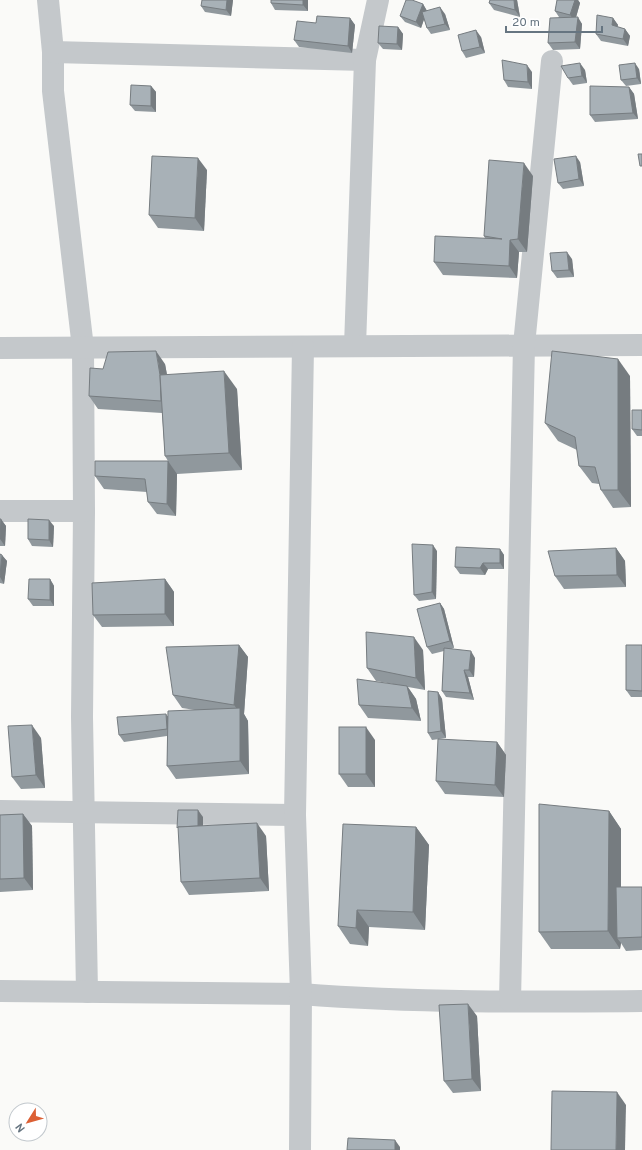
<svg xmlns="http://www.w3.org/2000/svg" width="642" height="1150" viewBox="0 0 642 1150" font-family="Overpass,sans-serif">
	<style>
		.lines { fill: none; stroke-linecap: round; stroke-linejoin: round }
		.minor { stroke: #c4c8cb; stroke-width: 22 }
		.wall { fill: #90989d }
		.shaded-wall { fill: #767c80 }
		.building { fill: #a8b1b7; stroke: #767c80 }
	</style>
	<rect width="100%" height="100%" fill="#fafaf8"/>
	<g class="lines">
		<g class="minor">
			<path d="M48 0 53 52V91L83 348 84 511 82 717 87 992"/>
			<path d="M53 52 365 60"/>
			<path d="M355 346 365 60 378 0"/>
			<path d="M0 348 642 345"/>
			<path d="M0 511H84"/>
			<path d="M0 811 295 815"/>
			<path d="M0 991 301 994C414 1003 529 1002 642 1001"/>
			<path d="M510 1001 524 345 552 61"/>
			<path d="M300 1150 301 994 295 815 303 347"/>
		</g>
	</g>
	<g class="wall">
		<path d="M233 0 231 16 205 12 201 6Z"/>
		<path d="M271 0H308V11L275 10 271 3Z"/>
		<path d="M490 0H517L520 17 494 10 489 3Z"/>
		<path d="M557 0H578L580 3 576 17 582 24 580 49 553 50 548 43 559 17 555 11Z"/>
		<path d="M423 4 427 11 445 14 450 30 431 34 427 28 424 19 421 28 405 22 400 16Z"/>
		<path d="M350 18 355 25 352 53 299 47 294 40 316 23Z"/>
		<path d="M613 18 618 25 617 27 625 29 630 36 628 46 601 41 596 34Z"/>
		<path d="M398 27 403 34 402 50 383 49 378 43Z"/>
		<path d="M481 37 485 53 466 58 462 51Z"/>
		<path d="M639 69 641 84 626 86 621 80Z"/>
		<path d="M585 70 587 83 573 85 568 78Z"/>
		<path d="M532 72V89L508 87 504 80Z"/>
		<path d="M151 86 156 92V112L135 111 130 105Z"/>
		<path d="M629 87 634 94 638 119 595 122 590 115Z"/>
		<path d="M580 162 584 186 563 189 558 183Z"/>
		<path d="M207 170 204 231 158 228 149 215Z"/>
		<path d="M533 176 527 252H519L517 278 443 275 434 262 485 238 484 236Z"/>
		<path d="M572 259 574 277 557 278 552 271Z"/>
		<path d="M165 364 167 375 237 389 242 470 177 474 176 516 157 514 148 502 147 492 104 489 95 476 168 461 165 456 162 413 98 409 89 396 103 369Z"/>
		<path d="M630 376 631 507 613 508 601 490 599 484 592 483 579 466 577 450 558 441 545 423Z"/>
		<path d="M642 410V436H637L632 429Z"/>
		<path d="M0 519 6 526 5 546H0Z"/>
		<path d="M54 526 53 547 32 546 28 539Z"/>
		<path d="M616 548 625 561 626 587 564 589 555 576Z"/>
		<path d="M500 549 504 555V569H488L485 575 460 574 455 567Z"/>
		<path d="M437 551 436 599 419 601 414 595Z"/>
		<path d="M0 554 7 561 4 584 0 583Z"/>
		<path d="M50 579 54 586V606H33L28 599Z"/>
		<path d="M165 579 174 592V626L102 627 93 615Z"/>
		<path d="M440 603 444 609 454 648 451 649 475 658 474 677H468L474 700 446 697 442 691 444 651 432 654 427 647Z"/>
		<path d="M239 645 248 657 244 714 248 721 249 774 176 779 167 766V736L124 742 119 735 168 716 195 710 182 708 173 695Z"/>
		<path d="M642 645V697H631L626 690Z"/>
		<path d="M423 650 425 690 408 687 416 699 421 721 368 718 359 705 393 684 376 681 367 668Z"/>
		<path d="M438 692 442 699 446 738 432 740 428 733Z"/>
		<path d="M41 738 45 788 21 789 12 777Z"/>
		<path d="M375 740V787H348L339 774Z"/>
		<path d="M497 742 506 755 504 797 445 794 436 781Z"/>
		<path d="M609 811 621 829V887H642V950L626 951 621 943 620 949H551L539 932Z"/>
		<path d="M23 814 32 826 33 890 0 892V815Z"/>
		<path d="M203 817V826L266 836 269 891 189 895 181 882Z"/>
		<path d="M416 827 429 845 425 930 369 927 368 946 350 944 338 926Z"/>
		<path d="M477 1016 481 1091 453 1093 444 1081Z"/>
	</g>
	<g class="shaded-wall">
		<path d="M227 0H233L231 16 226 10Z"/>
		<path d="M303 0H308V11L303 5Z"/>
		<path d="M514 0H517L520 17 515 10Z"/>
		<path d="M575 0H578L580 3 575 21 570 15Z"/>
		<path d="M423 4 427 11 421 28 416 22Z"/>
		<path d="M440 7 445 14 450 30 445 24Z"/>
		<path d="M578 17 582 24 580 49 575 42Z"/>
		<path d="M350 18 355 25 352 53 348 46Z"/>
		<path d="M613 18 618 25 616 32 612 25Z"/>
		<path d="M398 27 403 34 402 50 397 44Z"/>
		<path d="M625 29 630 36 628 46 623 39Z"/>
		<path d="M476 30 481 37 485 53 480 47Z"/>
		<path d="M580 63 585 70 587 83 582 76Z"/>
		<path d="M635 63 639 69 641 84 637 78Z"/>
		<path d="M527 65 532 72V89L528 82Z"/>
		<path d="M151 86 156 92V112L151 106Z"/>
		<path d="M629 87 634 94 638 119 633 113Z"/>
		<path d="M576 156 580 162 584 186 579 179Z"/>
		<path d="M198 158 207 170 204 231 195 218Z"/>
		<path d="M524 163 533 176 527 252 518 239Z"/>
		<path d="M510 240 519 252 517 278 509 266Z"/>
		<path d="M567 252 572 259 574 277 569 270Z"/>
		<path d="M156 351 165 364 174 413 165 401Z"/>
		<path d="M618 359 630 376 631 507 618 490Z"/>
		<path d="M224 371 237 389 242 470 229 453Z"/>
		<path d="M168 461 177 474 176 516 167 504Z"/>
		<path d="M1 519 6 526 5 546 0 539Z"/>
		<path d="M49 520 54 526 53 547 49 540Z"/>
		<path d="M433 545 437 551 436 599 432 592Z"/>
		<path d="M616 548 625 561 626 587 617 575Z"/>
		<path d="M500 549 504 555V569L500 563Z"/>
		<path d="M2 555 7 561 4 584 0 577Z"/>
		<path d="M483 563 488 569 485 575 480 568Z"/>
		<path d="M50 579 54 586V606L50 600Z"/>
		<path d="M165 579 174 592V626L165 614Z"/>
		<path d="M440 603 444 609 454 648 450 641Z"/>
		<path d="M414 637 423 650 425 690 416 678Z"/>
		<path d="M239 645 248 657 244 714 248 721 249 774 240 761V713L234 705Z"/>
		<path d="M471 651 475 658 474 677 469 670Z"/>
		<path d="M464 670 468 677 474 700 470 693Z"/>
		<path d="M407 686 416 699 421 721 412 708Z"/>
		<path d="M438 692 442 699 446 738 441 731Z"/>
		<path d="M166 714 171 721V736L167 729Z"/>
		<path d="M32 725 41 738 45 788 36 775Z"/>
		<path d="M366 727 375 740V787L366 774Z"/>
		<path d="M497 742 506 755 504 797 495 785Z"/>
		<path d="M198 810 203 817V835L198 828Z"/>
		<path d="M609 811 621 829V938H617L621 943 620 949 608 931Z"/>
		<path d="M23 814 32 826 33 890 24 878Z"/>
		<path d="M257 823 266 836 269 891 260 878Z"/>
		<path d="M416 827 429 845 425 930 413 912Z"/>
		<path d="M357 910 369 927 368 946 356 928Z"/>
		<path d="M468 1004 477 1016 481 1091 472 1079Z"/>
		<path d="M617 1092 626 1105 625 1150H616Z"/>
		<path d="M395 1140 400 1147V1150H395Z"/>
	</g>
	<g class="building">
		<path d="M202 0H227L226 10 201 6Z"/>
		<path d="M271 0H303V5L271 3Z"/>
		<path d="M406 0H412L423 4 416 22 400 16Z"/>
		<path d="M490 0H514L515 10 489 3Z"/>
		<path d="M557 0H575L570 15 555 11Z"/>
		<path d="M440 7 445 24 427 28 422 12Z"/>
		<path d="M597 15 613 18 612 25 625 29 623 39 596 34Z"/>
		<path d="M317 16 350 18 348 46 294 40 297 21 316 23Z"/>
		<path d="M578 17 575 42 548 43 550 18Z"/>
		<path d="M379 26 398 27 397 44 378 43Z"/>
		<path d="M476 30 480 47 462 51 458 35Z"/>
		<path d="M502 60 527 65 528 82 504 80Z"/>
		<path d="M580 63 582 76 568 78 561 66Z"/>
		<path d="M635 63 637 78 621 80 619 65Z"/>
		<path d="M131 85 151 86V106L130 105Z"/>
		<path d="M590 86 629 87 633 113 590 115Z"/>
		<path d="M638 154H642V166H640Z"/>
		<path d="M152 156 198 158 195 218 149 215Z"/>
		<path d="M576 156 579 179 558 183 554 159Z"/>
		<path d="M489 160 524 163 518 239 510 240 509 266 434 262 435 236 502 239 484 236Z"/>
		<path d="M567 252 569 270 552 271 550 253Z"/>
		<path d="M156 351 160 375 161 401 89 396 90 368 103 369 108 352Z"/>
		<path d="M552 351 618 359V490H601L595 467 579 466 575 437 545 423Z"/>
		<path d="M224 371 229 453 165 456 160 375Z"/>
		<path d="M632 410H642V430L632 429Z"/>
		<path d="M95 461H168L167 504 148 502 145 479 95 476Z"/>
		<path d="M0 519H1L0 539Z"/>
		<path d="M28 519 49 520V540L28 539Z"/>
		<path d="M412 544 433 545 432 592 414 595Z"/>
		<path d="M456 547 500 549V563H483L480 568 455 567Z"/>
		<path d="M616 548 617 575 555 576 548 551Z"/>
		<path d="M0 554 2 555 0 575Z"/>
		<path d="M29 579H50V600L28 599Z"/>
		<path d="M165 579V614L93 615 92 583Z"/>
		<path d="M440 603 450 641 427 647 417 609Z"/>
		<path d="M366 632 414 637 416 678 367 668Z"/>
		<path d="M239 645 234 705 173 695 166 647Z"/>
		<path d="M626 645H642V691L626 690Z"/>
		<path d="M444 648 471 651 469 670H464L470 693 442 691Z"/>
		<path d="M357 679 407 686 412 708 359 705Z"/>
		<path d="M428 691 438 692 441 731 428 733Z"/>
		<path d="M240 708V761L167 766 168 711Z"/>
		<path d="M166 714 167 729 119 735 117 717Z"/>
		<path d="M32 725 36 775 12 777 8 726Z"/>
		<rect x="339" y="727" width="27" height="47"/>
		<path d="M438 739 497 742 495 785 436 781Z"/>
		<path d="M539 804 609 811 608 931 539 932Z"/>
		<path d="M178 810H198V826L178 827 177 828Z"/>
		<path d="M23 814 24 878 0 879V815Z"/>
		<path d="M257 823 260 878 181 882 178 827Z"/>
		<path d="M343 824 416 827 413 912 357 910 356 928 338 926Z"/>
		<path d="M616 887H642V937L617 938Z"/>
		<path d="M468 1004 472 1079 444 1081 439 1005Z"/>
		<path d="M552 1091 617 1092 616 1150H551Z"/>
		<path d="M348 1138 395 1140V1150H347Z"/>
	</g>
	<g transform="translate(28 1122) rotate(233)"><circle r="19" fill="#ffffff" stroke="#c2c8cd"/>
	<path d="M0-3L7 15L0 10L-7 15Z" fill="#dc6035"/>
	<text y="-6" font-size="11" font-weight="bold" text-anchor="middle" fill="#667581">N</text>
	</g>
	<path d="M506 26v6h96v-6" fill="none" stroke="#667581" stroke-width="2"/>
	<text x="512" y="26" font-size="12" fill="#667581" stroke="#ffffff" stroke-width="3" paint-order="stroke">20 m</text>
</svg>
